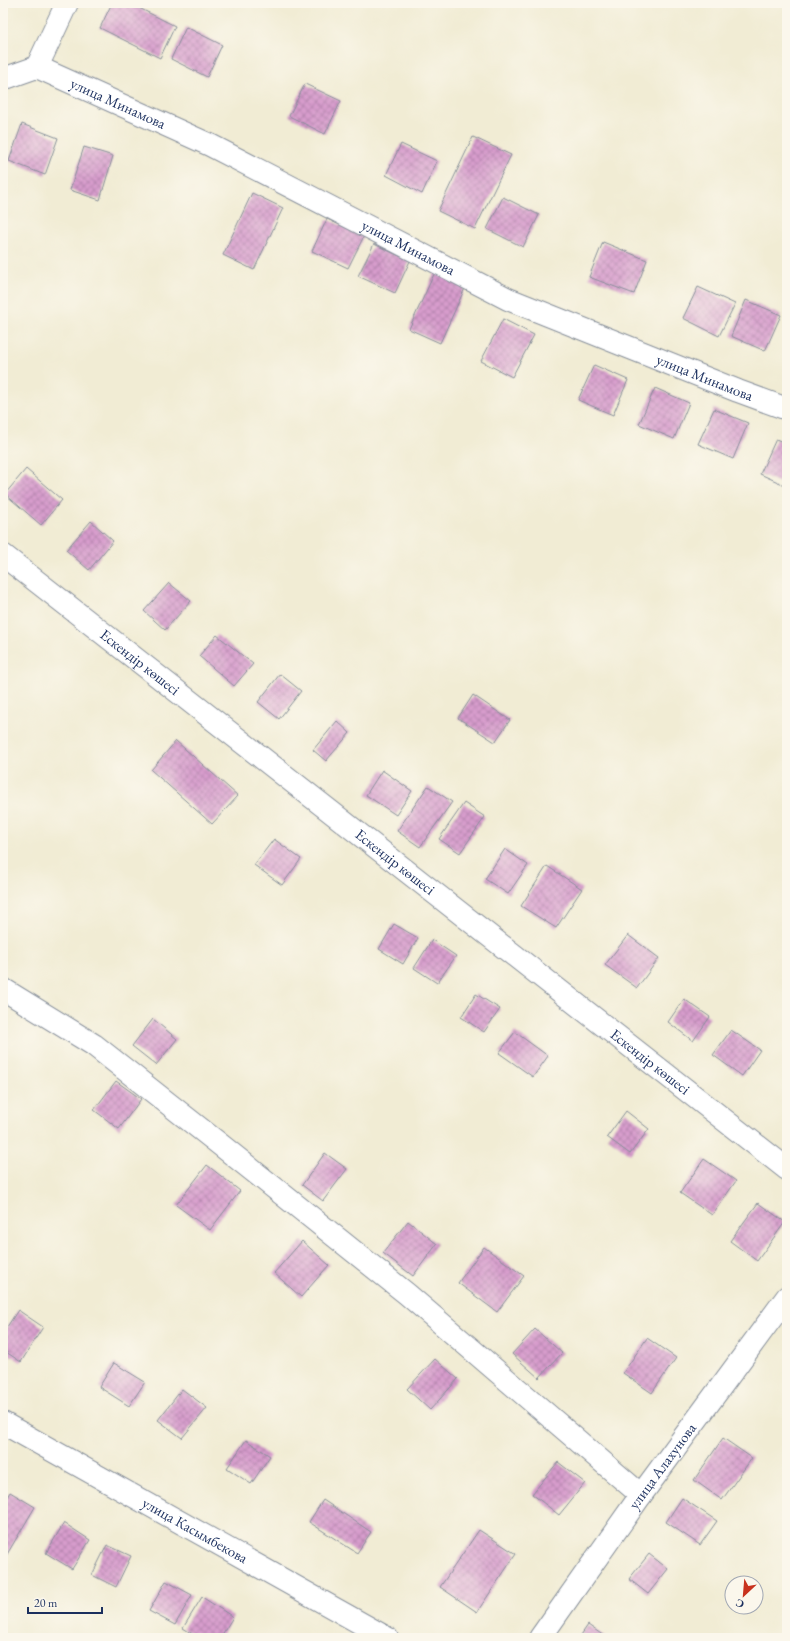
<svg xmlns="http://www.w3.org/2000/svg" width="790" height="1641" viewBox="0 0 790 1641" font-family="'EB Garamond',serif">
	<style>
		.building { fill: url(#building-cross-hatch) }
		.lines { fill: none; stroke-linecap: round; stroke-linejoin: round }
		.minor-casing { stroke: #868e99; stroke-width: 24 }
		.minor { stroke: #fff; stroke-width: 22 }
		.labels { text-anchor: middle; stroke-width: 3.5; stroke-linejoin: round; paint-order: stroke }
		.street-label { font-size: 15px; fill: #1b2f5e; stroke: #fbf7ec }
	</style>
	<defs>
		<pattern id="building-cross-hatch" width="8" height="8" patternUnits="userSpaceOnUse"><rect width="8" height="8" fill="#d79ccc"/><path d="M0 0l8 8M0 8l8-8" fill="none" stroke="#ae80a9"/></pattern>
	</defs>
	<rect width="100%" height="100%" fill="#fbf7ec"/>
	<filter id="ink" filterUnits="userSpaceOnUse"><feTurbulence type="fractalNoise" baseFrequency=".025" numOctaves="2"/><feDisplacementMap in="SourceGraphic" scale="8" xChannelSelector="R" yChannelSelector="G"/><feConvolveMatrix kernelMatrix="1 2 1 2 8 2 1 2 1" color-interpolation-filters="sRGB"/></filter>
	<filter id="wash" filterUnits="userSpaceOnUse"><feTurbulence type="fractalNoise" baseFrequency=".012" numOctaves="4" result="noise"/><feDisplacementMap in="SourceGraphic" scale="16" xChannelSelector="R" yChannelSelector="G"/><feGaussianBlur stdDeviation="0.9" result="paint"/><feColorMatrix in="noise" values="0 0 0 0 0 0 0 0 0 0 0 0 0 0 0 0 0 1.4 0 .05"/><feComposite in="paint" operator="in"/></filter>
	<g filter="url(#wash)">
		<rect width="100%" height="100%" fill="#f1ecd4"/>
		<g id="blocks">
			<g class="building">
				<path d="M112 3H129L175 26 160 58 100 28Z"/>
				<path d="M186 27 222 45 207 77 171 59Z"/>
				<path d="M305 84 341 101 325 134 289 116Z"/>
				<path d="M22 124 58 138 45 175 9 161Z"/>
				<path d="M473 137 511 155 475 229 438 211Z"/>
				<path d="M401 144 437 161 422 194 386 175Z"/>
				<path d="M84 147 113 156 100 200 70 190Z"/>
				<path d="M252 193 283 208 254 270 223 255Z"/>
				<path d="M503 197 539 215 523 247 487 229Z"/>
				<path d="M327 219 364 236 348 268 312 251Z"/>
				<path d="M603 242 647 260 634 294 589 277Z"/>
				<path d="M374 244 410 261 395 293 358 276Z"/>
				<path d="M435 272 466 286 440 343 409 329Z"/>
				<path d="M698 287 735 304 719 336 683 318Z"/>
				<path d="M746 300 781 315 765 351 731 336Z"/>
				<path d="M503 319 534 335 512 377 481 361Z"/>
				<path d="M594 365 628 380 613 415 578 400Z"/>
				<path d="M655 388 689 403 674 439 639 424Z"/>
				<path d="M714 409 748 423 733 459 698 444Z"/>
				<path d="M776 439 787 444V486L760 474Z"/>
				<path d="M26 469 62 500 41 525 5 494Z"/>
				<path d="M91 521 113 541 89 570 66 550Z"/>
				<path d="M169 583 191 601 165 630 144 611Z"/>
				<path d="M217 635 253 664 234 686 199 656Z"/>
				<path d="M280 674 301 691 279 719 258 702Z"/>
				<path d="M473 695 510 720 495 742 458 718Z"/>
				<path d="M337 721 350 733 326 761 313 750Z"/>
				<path d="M176 741 238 796 212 824 151 770Z"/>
				<path d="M382 770 412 791 396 815 366 795Z"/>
				<path d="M428 786 452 802 420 847 397 831Z"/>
				<path d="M464 803 485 817 460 853 439 839Z"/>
				<path d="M274 839 301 859 282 885 254 865Z"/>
				<path d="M505 849 528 865 508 894 485 879Z"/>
				<path d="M547 866 582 889 556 928 521 906Z"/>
				<path d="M394 924 418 938 403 964 379 949Z"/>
				<path d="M628 935 659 958 637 988 605 965Z"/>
				<path d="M432 940 456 956 437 983 414 968Z"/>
				<path d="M476 994 500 1009 484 1032 461 1017Z"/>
				<path d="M684 999 710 1017 693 1041 668 1022Z"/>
				<path d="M153 1019 177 1039 156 1065 132 1046Z"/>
				<path d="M731 1030 760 1050 742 1076 713 1055Z"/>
				<path d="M515 1032 548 1056 533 1077 499 1053Z"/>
				<path d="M116 1081 141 1099 119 1129 94 1110Z"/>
				<path d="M626 1111 649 1129 630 1154 607 1137Z"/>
				<path d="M325 1153 347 1169 323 1201 302 1185Z"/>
				<path d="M704 1159 736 1181 712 1215 680 1193Z"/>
				<path d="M207 1165 240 1191 210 1230 176 1205Z"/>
				<path d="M758 1203 785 1222 757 1261 730 1241Z"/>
				<path d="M408 1221 437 1244 413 1276 383 1253Z"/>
				<path d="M302 1241 329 1265 301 1297 274 1273Z"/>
				<path d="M484 1247 524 1276 497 1312 458 1283Z"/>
				<path d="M18 1310 43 1327 21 1362 3 1350V1333Z"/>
				<path d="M535 1329 562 1353 539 1378 512 1354Z"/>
				<path d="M647 1338 676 1358 652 1393 623 1373Z"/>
				<path d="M435 1359 458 1379 430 1410 407 1389Z"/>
				<path d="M114 1363 145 1382 129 1406 99 1387Z"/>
				<path d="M182 1389 207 1408 182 1438 158 1420Z"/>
				<path d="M723 1438 752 1458 722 1500 694 1480Z"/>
				<path d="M246 1440 270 1456 251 1484 227 1468Z"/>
				<path d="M558 1462 585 1483 559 1515 532 1494Z"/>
				<path d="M10 1492 35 1507 3 1561V1504Z"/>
				<path d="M682 1498 717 1521 700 1545 666 1522Z"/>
				<path d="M323 1500 371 1532 357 1553 309 1522Z"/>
				<path d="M64 1523 90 1540 72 1569 46 1553Z"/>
				<path d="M479 1530 516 1554 477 1612 440 1587Z"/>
				<path d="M107 1545 131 1556 116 1587 92 1575Z"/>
				<path d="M649 1554 668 1569 648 1594 629 1579Z"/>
				<path d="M166 1581 192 1595 175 1625 149 1611Z"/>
				<path d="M202 1597 233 1617 220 1638H199L183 1628Z"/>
				<path d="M588 1625 607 1638H579Z"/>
			</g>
		</g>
	</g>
	<g filter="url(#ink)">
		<use href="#blocks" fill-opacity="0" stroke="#868e99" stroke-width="1"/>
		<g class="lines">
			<defs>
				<g id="minor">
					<path id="s1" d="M37 67 210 145 508 299 738 391 787 409"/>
					<path d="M3 79 37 67 67 3"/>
					<path id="s2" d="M3 555 787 1169"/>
					<path d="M3 989 94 1045 222 1146 407 1294 641 1495"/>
					<path id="s3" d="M3 1423 387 1638"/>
					<path id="s4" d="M540 1638 641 1495 787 1297"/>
				</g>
			</defs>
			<use href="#minor" class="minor-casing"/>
			<use href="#minor" class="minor"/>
		</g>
	</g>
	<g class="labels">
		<g class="street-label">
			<text dy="5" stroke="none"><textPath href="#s1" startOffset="89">улица Минамова</textPath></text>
			<text dy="5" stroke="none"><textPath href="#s1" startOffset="413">улица Минамова</textPath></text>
			<text dy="5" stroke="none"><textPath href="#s1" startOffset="737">улица Минамова</textPath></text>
			<text dy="5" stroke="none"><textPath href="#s2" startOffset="174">Ескендір көшесі</textPath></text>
			<text dy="5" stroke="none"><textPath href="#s2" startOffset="498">Ескендір көшесі</textPath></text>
			<text dy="5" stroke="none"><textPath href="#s2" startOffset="822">Ескендір көшесі</textPath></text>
			<text dy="5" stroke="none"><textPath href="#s4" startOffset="211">улица Алахунова</textPath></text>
			<text dy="5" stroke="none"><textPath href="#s3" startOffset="220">улица Касымбекова</textPath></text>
		</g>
	</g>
	<rect width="790" height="1641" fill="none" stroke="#fbf7ec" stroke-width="16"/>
	<g transform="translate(744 1595) rotate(206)"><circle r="19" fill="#fbf7ec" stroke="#a1a7b3"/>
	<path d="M0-3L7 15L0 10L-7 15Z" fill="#c8321e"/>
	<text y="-6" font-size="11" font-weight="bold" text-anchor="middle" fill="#1b2f5e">С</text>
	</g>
	<path d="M28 1607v6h74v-6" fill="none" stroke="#1b2f5e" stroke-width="2"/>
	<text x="34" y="1607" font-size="12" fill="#1b2f5e" stroke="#fbf7ec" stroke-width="3" paint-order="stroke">20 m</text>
</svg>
